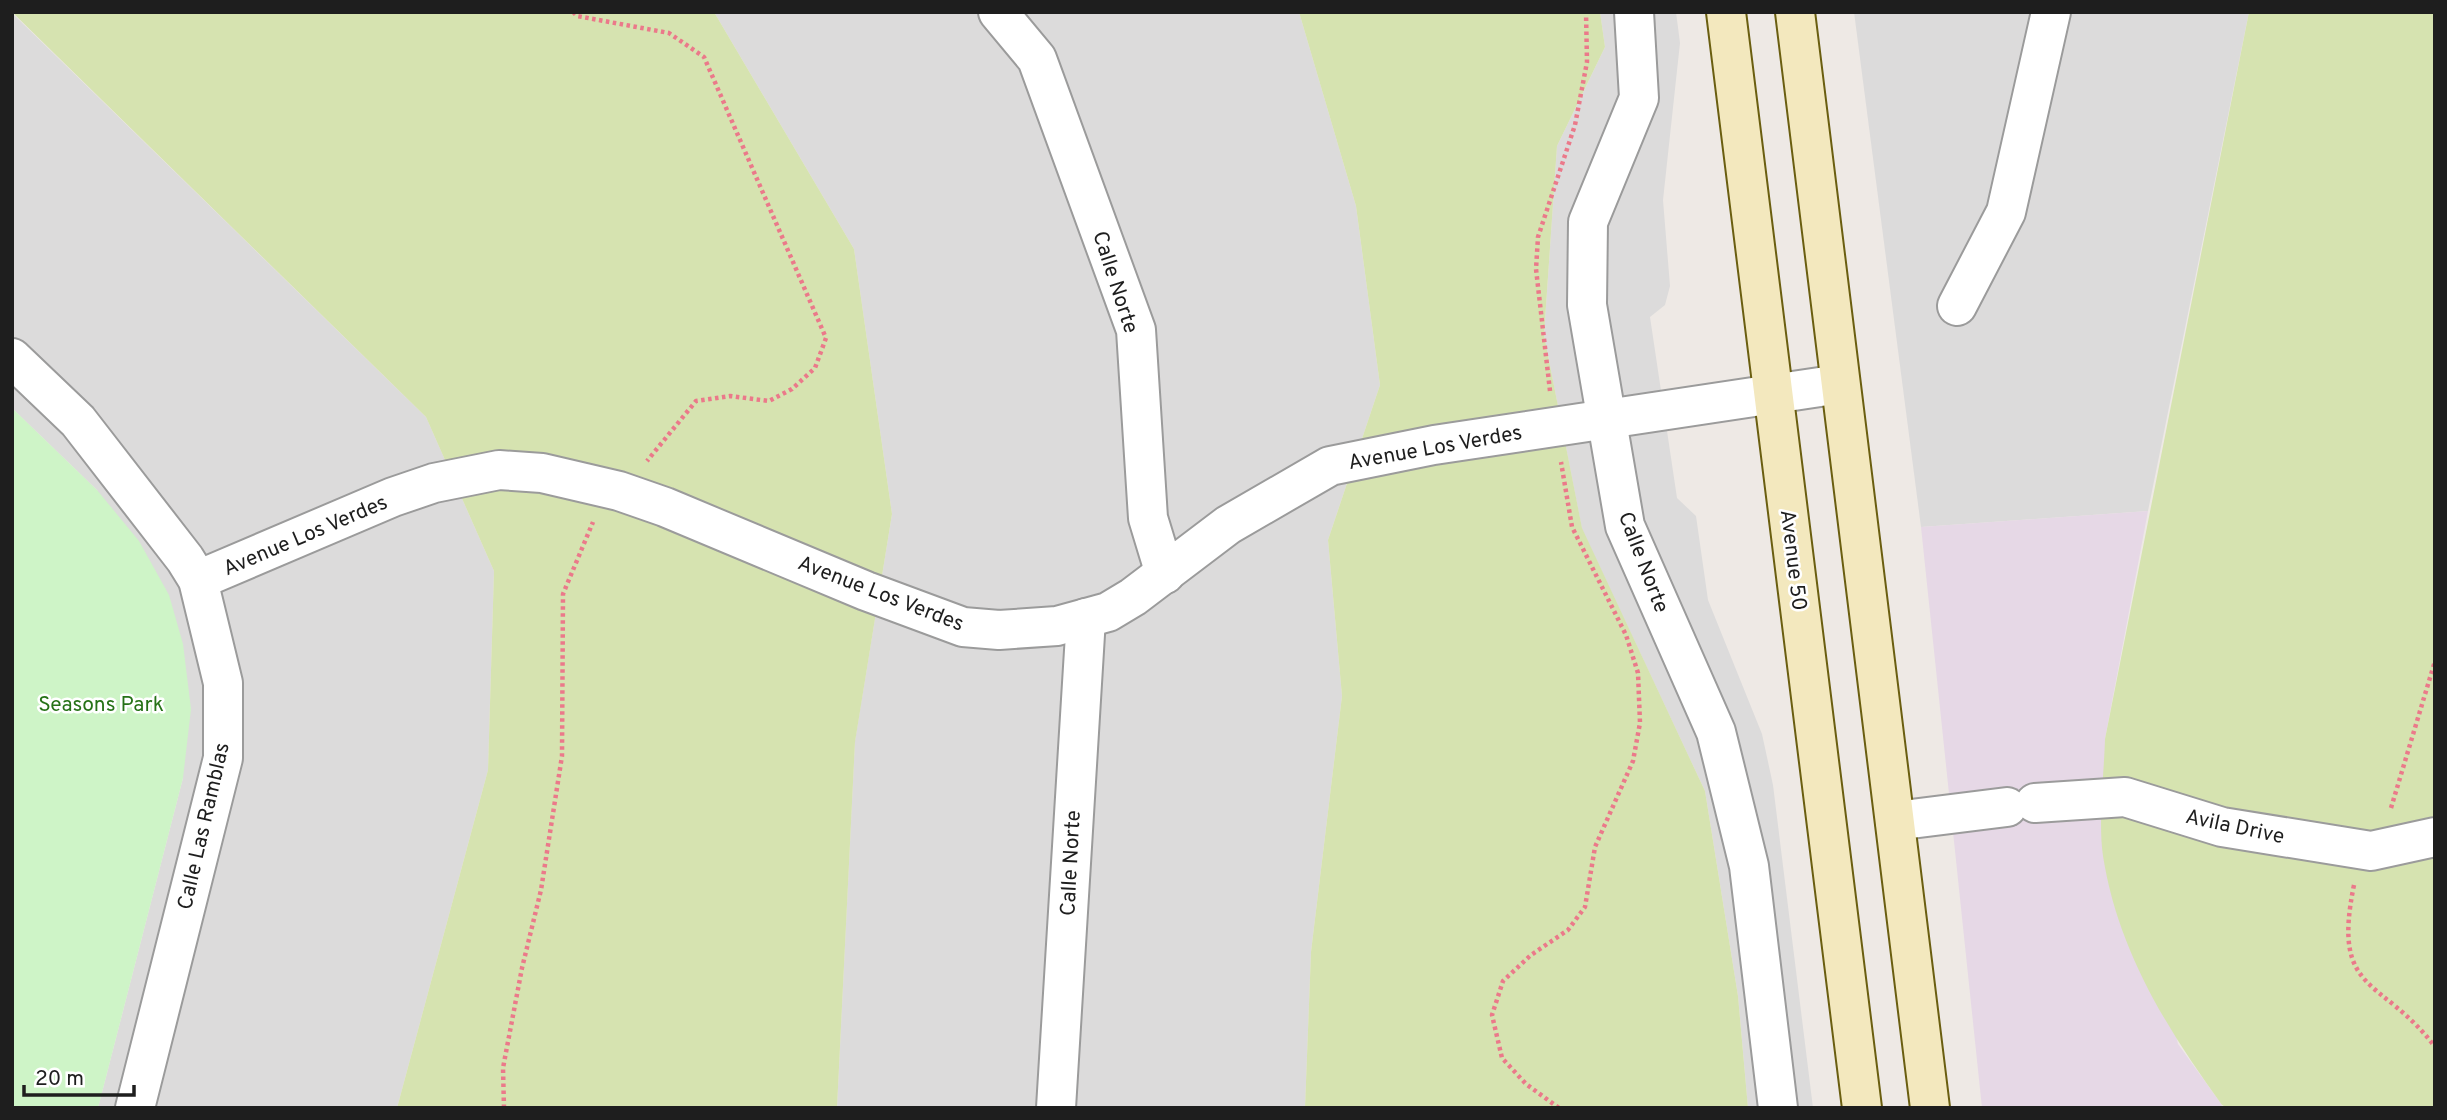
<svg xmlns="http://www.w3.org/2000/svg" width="2447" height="1120" viewBox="0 0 2447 1120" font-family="Overpass,sans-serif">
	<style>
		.residential { fill: #dcdbdb }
		.industrial { fill: #e6d8e6 }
		.grass { fill: #d6e3b0 }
		.park { fill: #cef4c7 }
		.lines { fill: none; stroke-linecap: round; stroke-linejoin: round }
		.minor-casing { stroke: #9b9b9b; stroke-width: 42 }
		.secondary-casing { stroke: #6a5e10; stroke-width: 42 }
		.path { stroke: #eb798a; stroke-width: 4.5; stroke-dasharray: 3.5 3.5; stroke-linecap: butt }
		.minor { stroke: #fff; stroke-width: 38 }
		.secondary { stroke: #f3e8be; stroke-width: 38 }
		.labels { text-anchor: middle; stroke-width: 5; stroke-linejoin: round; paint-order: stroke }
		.street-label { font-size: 21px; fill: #1e1e1e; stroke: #fff }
		.park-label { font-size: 21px; fill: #267217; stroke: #fff }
	</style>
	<rect width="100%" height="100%" fill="#eee9e5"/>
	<g class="residential">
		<path d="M714 12H1299L1356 206 1380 385 1328 540 1342 696 1311 952 1305 1108H837L855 741 892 514 854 249Z"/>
		<path d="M1600 12H1676L1680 43 1663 200 1670 286 1665 305 1650 317 1677 498 1696 516 1708 600 1762 734 1773 785 1813 1108H1748L1738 996 1705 791 1582 529 1544 335 1557 146 1605 47Z"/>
		<path d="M1854 12H2249L2148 511 1921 527Z"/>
		<path d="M12 13 426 417 494 571 488 770 397 1108H98L183 778 97 490 12 408Z"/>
	</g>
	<path class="industrial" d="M2148 511 2105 739 2178 1044 2222 1105 2220 1108H1982L1921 527Z"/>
	<g class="grass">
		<path d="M12 12H714L854 249 892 514 855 742 837 1108H397L488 770 494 571 426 417Z"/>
		<path d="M1299 12H1600L1605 47 1557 146 1544 335 1582 528 1705 791 1738 996 1748 1108H1305L1311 952 1342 696 1328 540 1380 385 1356 206Z"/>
		<path d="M2249 12H2435V1108H2228L2222 1105C2167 1029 2118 951 2103 856 2098 821 2104 775 2105 739Z"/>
	</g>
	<path class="park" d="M12 408 97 490 139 541 169 595 183 644 191 709 183 778 98 1108H12Z"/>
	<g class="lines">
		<defs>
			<g id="minor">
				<path d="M998 12 1037 59 1136 330 1148 518 1165 574"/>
				<path d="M1634 12 1639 98 1588 222 1587 305 1625 526 1716 732 1749 866 1778 1108"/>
				<path d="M1957 306 2006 212 2051 12"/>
				<path d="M12 358 78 421 185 559 198 580 223 683V758L135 1108"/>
				<path d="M198 580 393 497 434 483 499 470 542 473 619 491 665 507 866 591 963 627 999 630 1057 626 1108 612 1133 597 1228 525 1330 466 1434 445 1840 384"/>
				<path d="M2035 803 2125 797 2222 827 2371 851 2435 837"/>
				<path d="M1895 821 2007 807"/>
				<path d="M1056 1108 1086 618"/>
			</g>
			<g id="secondary">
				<path d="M1726 12 1862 1108"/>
				<path d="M1795 12 1930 1108"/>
			</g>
		</defs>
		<use href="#minor" class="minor-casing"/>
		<use href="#secondary" class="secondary-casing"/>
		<g class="path">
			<path d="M573 12 577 16 669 33 704 57 826 338 815 368 792 389 769 401 730 396 696 401 647 461"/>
			<path d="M1550 391 1536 269 1538 237 1575 125 1587 62 1586 12"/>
			<path d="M2391 808 2435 661"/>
			<path d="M2354 885C2331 996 2382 976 2435 1047"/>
			<path d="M504 1108 503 1068 522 968 541 890 562 756 563 594 593 522"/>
			<path d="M1559 1108 1526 1084 1502 1058 1492 1015 1503 981 1531 955 1568 930 1585 907 1595 847 1633 761 1640 723 1638 673 1626 635 1572 527 1561 462"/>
		</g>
		<use href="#minor" class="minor"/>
		<use href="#secondary" class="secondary"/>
	</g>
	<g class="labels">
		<g class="street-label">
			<text transform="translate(1116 282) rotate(72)" y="7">Calle Norte</text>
			<text transform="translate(1435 447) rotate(-10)" y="7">Avenue Los Verdes</text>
			<text transform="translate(305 535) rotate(-23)" y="7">Avenue Los Verdes</text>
			<text transform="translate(1794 560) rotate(83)" y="7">Avenue 50</text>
			<text transform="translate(1644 562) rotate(69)" y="7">Calle Norte</text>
			<text transform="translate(881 593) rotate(21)" y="7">Avenue Los Verdes</text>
			<text transform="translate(203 826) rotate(-77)" y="7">Calle Las Ramblas</text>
			<text transform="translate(2235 826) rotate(12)" y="7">Avila Drive</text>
			<text transform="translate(1070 863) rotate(-87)" y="7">Calle Norte</text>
		</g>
		<g class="park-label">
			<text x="101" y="711">Seasons Park</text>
		</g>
	</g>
	<rect width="2447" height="1120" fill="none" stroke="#1e1e1e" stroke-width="28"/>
	<path d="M24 1085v10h110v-10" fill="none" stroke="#1e1e1e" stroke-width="3.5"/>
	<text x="35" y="1085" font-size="21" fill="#1e1e1e" stroke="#ffffff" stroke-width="5" paint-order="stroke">20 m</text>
</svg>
